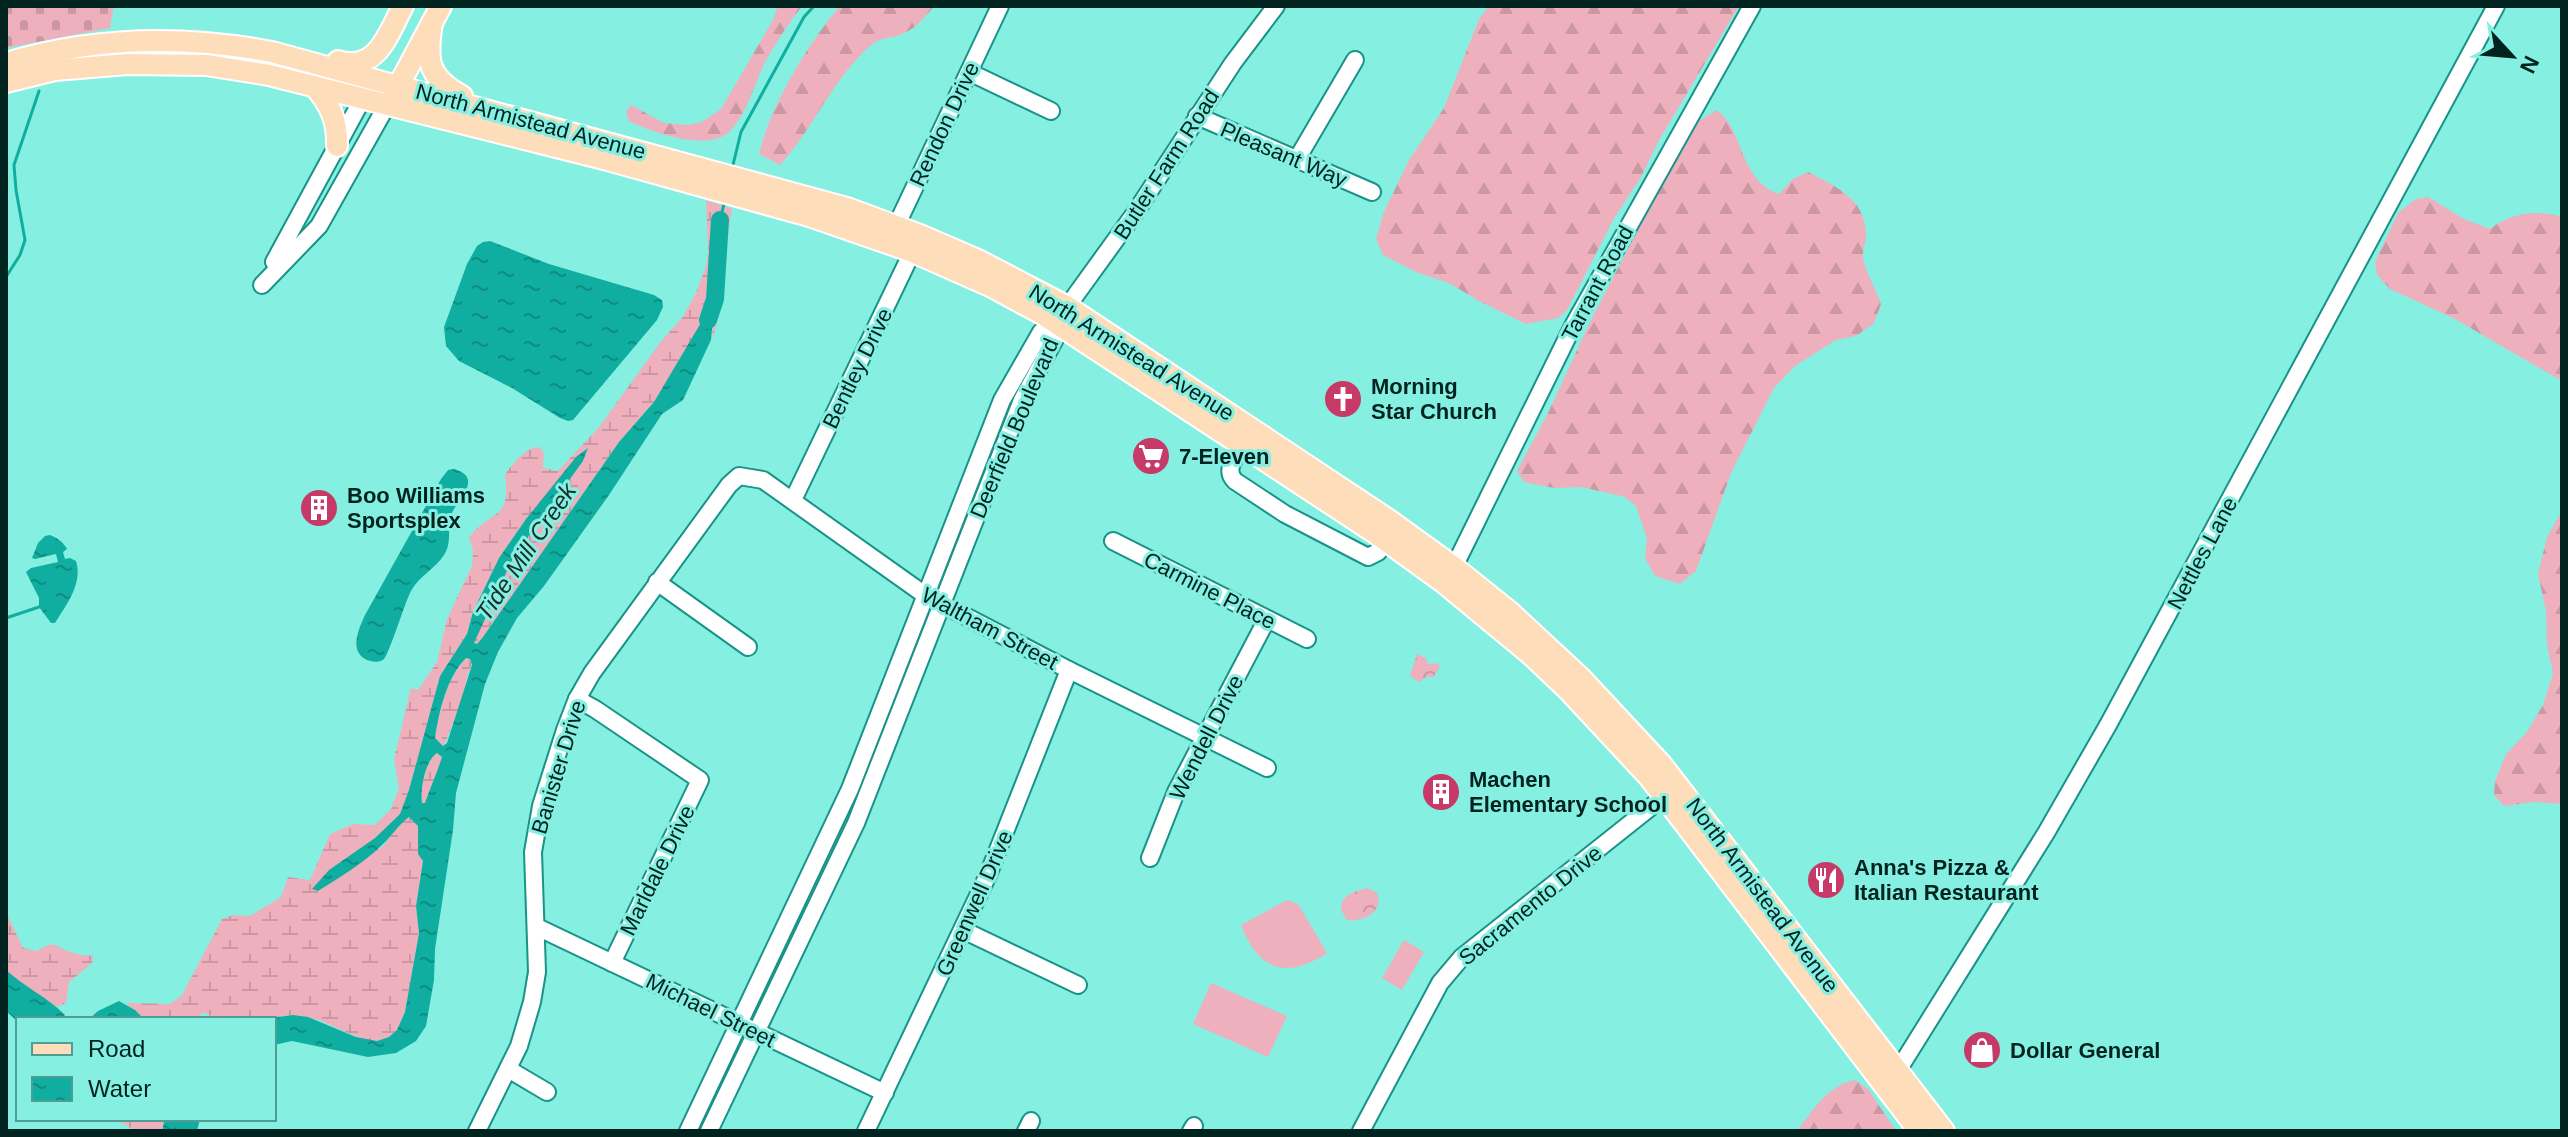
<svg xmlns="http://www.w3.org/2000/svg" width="2568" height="1137" viewBox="0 0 2568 1137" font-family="Helvetica,sans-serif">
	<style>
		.forest { fill: url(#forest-firs) }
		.wetland { fill: url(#wetland-marsh) }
		.cemetery { fill: url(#cemetery-stones) }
		.park { fill: url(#park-crowns) }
		.pitch { fill: #efb0bd }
		.water { fill: url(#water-ripples); fill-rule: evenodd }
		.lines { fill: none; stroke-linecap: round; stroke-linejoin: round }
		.stream { stroke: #10aea0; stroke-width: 3 }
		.river { stroke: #10aea0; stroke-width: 18 }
		.minor-casing { stroke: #189388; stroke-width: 20 }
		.major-casing { stroke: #fff; stroke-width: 24 }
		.minor { stroke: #fff; stroke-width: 16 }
		.major { stroke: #feddbb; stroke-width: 20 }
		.labels { text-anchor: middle; stroke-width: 6; stroke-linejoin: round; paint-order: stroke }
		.street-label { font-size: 22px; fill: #012320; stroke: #85efe2 }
		.poi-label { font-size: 22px; font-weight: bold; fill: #012320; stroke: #85efe2; text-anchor: start }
		.water-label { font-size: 24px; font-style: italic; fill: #19302d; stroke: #85efe2 }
	</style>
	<defs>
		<pattern id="forest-firs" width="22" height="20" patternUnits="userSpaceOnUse" patternTransform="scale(2)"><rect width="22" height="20" fill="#efb0bd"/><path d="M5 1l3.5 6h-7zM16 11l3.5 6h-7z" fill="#cb97a2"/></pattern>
		<pattern id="wetland-marsh" width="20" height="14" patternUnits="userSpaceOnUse" patternTransform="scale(2)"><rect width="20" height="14" fill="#efb0bd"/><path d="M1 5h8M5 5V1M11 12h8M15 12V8" fill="none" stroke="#cb97a2"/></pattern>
		<pattern id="cemetery-stones" width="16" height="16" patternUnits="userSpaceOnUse" patternTransform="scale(2)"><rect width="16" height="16" fill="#efb0bd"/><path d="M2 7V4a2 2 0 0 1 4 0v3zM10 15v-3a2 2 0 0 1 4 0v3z" fill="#cb97a2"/></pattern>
		<pattern id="park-crowns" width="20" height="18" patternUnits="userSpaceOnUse" patternTransform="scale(2)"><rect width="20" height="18" fill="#efb0bd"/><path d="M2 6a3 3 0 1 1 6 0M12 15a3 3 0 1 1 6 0" fill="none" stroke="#cb97a2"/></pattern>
		<pattern id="water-ripples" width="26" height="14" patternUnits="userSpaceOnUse" patternTransform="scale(2)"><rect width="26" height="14" fill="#10aea0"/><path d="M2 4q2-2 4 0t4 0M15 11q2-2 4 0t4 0" fill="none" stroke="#0d8d82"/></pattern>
	</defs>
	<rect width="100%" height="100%" fill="#85efe2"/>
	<g class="forest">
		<path d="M778 6H802C788 24 775 44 764 64 754 86 747 113 730 131 709 153 651 132 629 121L626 112 631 105 664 123 687 125 702 122 721 109 773 20Z"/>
		<path d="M840 6H934C924 18 917 28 902 34 888 40 882 35 869 47 832 80 813 129 780 165L759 154C770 107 808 43 840 6Z"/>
		<path d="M1489 6H1739L1659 140 1641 177 1613 220 1567 310 1558 318 1526 324 1479 301 1451 284 1416 272 1383 255 1376 239 1383 214 1409 160 1444 108 1479 19Z"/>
		<path d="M1717 110C1745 132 1739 180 1779 194L1793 179 1808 172C1835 186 1864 198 1866 232 1867 240 1862 249 1863 257 1864 269 1877 291 1881 304L1874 323 1856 336 1836 340 1795 366 1774 388 1731 473 1696 571 1680 584 1655 576 1645 558 1647 538 1636 506 1625 497 1582 487 1554 488 1524 482 1517 471 1548 413 1590 322 1676 156 1699 121Z"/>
		<path d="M2428 197 2464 219 2490 229C2511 213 2536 209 2562 217V381L2455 319 2390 289 2377 275 2375 262 2398 213 2416 199Z"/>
		<path d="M2562 511V804L2534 802 2504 806 2494 795 2495 781 2506 754 2527 732 2543 705 2553 673 2547 645 2546 611 2538 574 2547 537Z"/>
		<path d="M1855 1080 1868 1089 1896 1131H1797C1813 1110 1828 1085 1855 1080Z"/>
	</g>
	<g class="wetland">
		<path d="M706 200 732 209C724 252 726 297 712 340L715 301 654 402 619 442 483 637 477 644 473 643 513 558 583 461 587 449 526 519 499 558 473 612 467 634 440 676 409 790 400 814 375 838 329 870 318 891 384 845 400 823 410 817 418 826V854L423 860 416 906 419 933 405 1012 397 1030 389 1037 377 1041 364 1040 319 1020 293 1015 263 1019H216L205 1013 200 1014 201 1019H144L126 1003 170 1004 182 995 222 919 233 915 250 916 281 897 288 877 310 880 330 834 353 824 375 825 391 809 399 788 394 759 411 688 418 690 437 662 447 619 472 566 473 551 469 537C493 508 511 521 505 474 514 463 524 448 539 447L544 453 543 468 558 471 600 426 662 340 682 318 696 293 706 266 708 251Z"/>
		<path d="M466 658 469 659 472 665 468 673 463 697 444 746 435 738C439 711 447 678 466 658Z"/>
		<path d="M437 753 442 757C437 773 430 788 425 803H422C420 789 425 762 437 753Z"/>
		<path d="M6 912 23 948 37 951C58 938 54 948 73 953 79 955 87 955 93 956L92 963 69 982 66 1003 57 1007 23 986 6 970Z"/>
		<path d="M105 1119H161L164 1121 162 1131H135L123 1123Z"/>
	</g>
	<path class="cemetery" d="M6 6H114L110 28 6 48Z"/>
	<g class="park">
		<path d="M1417 654 1426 658 1428 664 1436 663 1440 666 1433 678 1428 676 1419 682 1410 676Z"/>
		<path d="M1367 888 1377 893C1384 912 1364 922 1347 920L1341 910C1340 895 1354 892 1367 888Z"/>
	</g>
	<g class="pitch">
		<path d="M1287 900 1298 904 1327 953C1286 980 1258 970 1241 925Z"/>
		<path d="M1404 940 1424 952 1402 990 1382 978Z"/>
		<path d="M1211 983 1287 1016 1268 1057 1193 1024Z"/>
	</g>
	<g class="water">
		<path d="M490 241 549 264 654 295 662 300 663 307 657 320 573 420 568 421 560 418 512 388 459 361 446 346 444 327 467 264 477 246 483 242Z"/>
		<path d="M715 299 711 340 683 400 662 414 609 495 544 586 517 618 498 652 485 684 456 793 453 830 435 949 434 980 426 1026 416 1041 396 1053 368 1057 292 1041 274 1045V1019H263L293 1015 308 1017 356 1037 377 1041 389 1037 397 1030 405 1012 419 933 416 906 423 861 418 854V826L409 817C398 825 392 836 382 845 364 863 340 877 318 891L312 889 329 870 375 838 400 814 409 790 440 676 467 634 473 612 499 558 526 519 576 457 588 448 583 461 513 558 474 643 477 644 483 637 619 442 654 402ZM466 658 470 659 472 665 447 743 443 746 435 738C439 711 447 677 466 658ZM437 753 442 757C437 773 430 788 425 803H422C420 789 425 761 437 753Z"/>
		<path d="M454 469C484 478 458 498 452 513 446 526 453 542 444 555 435 569 419 576 411 591 404 604 389 656 383 660 378 663 371 662 365 659 349 650 359 628 365 615L441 479 448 470Z"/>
		<path d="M50 535C58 538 63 542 67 549L63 552 65 559 70 558 76 561C83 583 67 604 55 623H51L39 607V598L26 572 31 568 58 562 56 554 35 559 32 558 38 543 45 536Z"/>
		<path d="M6 970C25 987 47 997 65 1015L61 1019H18V1022L6 1011Z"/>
		<path d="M119 1001 135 1010 144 1019H89L98 1011Z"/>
		<path d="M161 1119H200L197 1131H162L164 1122Z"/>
	</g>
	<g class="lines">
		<g class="stream">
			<path d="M732 169 741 132 804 17 814 6"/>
			<path d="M720 220 725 200"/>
			<path d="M6 277 20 255 25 240 16 190 14 165 39 91"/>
			<path d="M6 618 39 607"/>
		</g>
		<path class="river" d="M708 320 715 299 720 220"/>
		<defs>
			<g id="minor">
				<path d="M969 72 1051 111"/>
				<path d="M1197 116 1372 192"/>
				<path d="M1297 159 1355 60"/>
				<path d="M891 237 1000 6"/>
				<path d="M274 262 363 98"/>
				<path d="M262 285 319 226 387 105"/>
				<path d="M1244 445C1237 456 1223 469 1235 481L1285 514 1368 557 1378 552 1386 541"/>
				<path d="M793 500 916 244"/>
				<path d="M1113 541 1307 639"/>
				<path d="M1454 567 1573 326 1752 6"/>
				<path d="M657 582 748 647"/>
				<path d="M577 699 595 709 700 780 612 963"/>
				<path d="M1150 858 1176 792 1267 619"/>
				<path d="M537 927 885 1093"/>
				<path d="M963 930 1078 985"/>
				<path d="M508 1069 547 1092"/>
				<path d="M1892 1080 2046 833 2108 725 2496 6"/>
				<path d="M477 1131 519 1046 532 1002 537 972 533 852 541 806 565 730 577 699 592 673 729 485 739 476 763 480 925 595 1069 670 1267 768"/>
				<path d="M688 1131 850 789 1002 400 1041 332 1058 324"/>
				<path d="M709 1131 856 823 1022 400 1055 339 1058 324 1075 296 1135 213 1233 63 1276 6"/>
				<path d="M866 1131 988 875 1069 670"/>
				<path d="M1026 1131 1031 1121"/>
				<path d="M1191 1131 1194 1126"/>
				<path d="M1361 1131 1440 983 1462 957 1671 791"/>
			</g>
			<g id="major">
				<path d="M432 23C426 60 427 77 462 96"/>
				<path d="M338 61C377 73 388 34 403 6"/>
				<path d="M6 63C93 37 183 35 272 52L847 208 920 235 978 260 1068 307 1389 520 1454 567 1510 612 1581 678 1662 765 1944 1131"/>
				<path d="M6 82 55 70 128 64 206 65 269 75 604 159 809 216 913 252 990 286 1042 314 1375 533 1444 583 1530 654 1568 690 1649 777 1919 1131"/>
				<path d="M314 86C330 104 338 121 337 146"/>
				<path d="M394 94 441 6"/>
			</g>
		</defs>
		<use href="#minor" class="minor-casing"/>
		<use href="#major" class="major-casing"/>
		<use href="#minor" class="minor"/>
		<use href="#major" class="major"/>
	</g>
	<defs>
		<symbol id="church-disc" viewBox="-11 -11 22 22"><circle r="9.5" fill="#c73a68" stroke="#85efe2"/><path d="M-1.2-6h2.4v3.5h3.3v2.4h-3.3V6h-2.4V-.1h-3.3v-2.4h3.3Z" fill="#fff"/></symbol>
		<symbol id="supermarket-disc" viewBox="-11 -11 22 22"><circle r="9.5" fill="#c73a68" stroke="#85efe2"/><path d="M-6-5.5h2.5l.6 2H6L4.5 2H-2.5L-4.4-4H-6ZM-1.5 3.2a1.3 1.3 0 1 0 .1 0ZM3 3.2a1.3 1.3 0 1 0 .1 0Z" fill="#fff"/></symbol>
		<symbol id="building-disc" viewBox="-11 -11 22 22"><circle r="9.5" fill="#c73a68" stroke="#85efe2"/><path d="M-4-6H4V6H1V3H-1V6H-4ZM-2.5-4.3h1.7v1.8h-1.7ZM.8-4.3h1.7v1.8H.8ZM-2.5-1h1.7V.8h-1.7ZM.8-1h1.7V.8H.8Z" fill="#fff"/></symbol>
		<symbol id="restaurant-disc" viewBox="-11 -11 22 22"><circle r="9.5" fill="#c73a68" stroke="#85efe2"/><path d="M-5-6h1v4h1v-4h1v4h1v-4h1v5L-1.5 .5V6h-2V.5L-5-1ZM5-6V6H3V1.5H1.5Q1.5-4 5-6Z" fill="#fff"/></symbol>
		<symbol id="shop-disc" viewBox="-11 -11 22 22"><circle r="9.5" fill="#c73a68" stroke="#85efe2"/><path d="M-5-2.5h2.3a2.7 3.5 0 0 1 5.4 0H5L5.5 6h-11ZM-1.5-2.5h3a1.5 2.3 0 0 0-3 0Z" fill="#fff"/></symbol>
	</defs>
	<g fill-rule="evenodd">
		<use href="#church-disc" x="1321" y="377" width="44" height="44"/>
		<use href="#supermarket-disc" x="1129" y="434" width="44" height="44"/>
		<use href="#building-disc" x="297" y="486" width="44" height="44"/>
		<use href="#building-disc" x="1419" y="770" width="44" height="44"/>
		<use href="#restaurant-disc" x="1804" y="858" width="44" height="44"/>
		<use href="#shop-disc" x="1960" y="1028" width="44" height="44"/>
	</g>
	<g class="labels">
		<g class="street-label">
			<text transform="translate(531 121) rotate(15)" y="8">North Armistead Avenue</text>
			<text transform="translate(944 124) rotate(-65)" y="8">Rendon Drive</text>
			<text transform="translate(1284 154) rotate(23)" y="8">Pleasant Way</text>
			<text transform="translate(1166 164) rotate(-57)" y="8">Butler Farm Road</text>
			<text transform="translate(1597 283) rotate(-62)" y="8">Tarrant Road</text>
			<text transform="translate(1132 352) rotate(32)" y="8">North Armistead Avenue</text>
			<text transform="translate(857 368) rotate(-64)" y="8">Bentley Drive</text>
			<text transform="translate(1014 428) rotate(-67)" y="8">Deerfield Boulevard</text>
			<text transform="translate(2202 553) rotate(-62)" y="8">Nettles Lane</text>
			<text transform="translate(1210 590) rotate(27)" y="8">Carmine Place</text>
			<text transform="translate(990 628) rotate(28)" y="8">Waltham Street</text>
			<text transform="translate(1206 737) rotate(-63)" y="8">Wendell Drive</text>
			<text transform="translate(558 767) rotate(-73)" y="8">Banister Drive</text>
			<text transform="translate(657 870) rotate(-64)" y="8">Marldale Drive</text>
			<text transform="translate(1763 895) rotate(53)" y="8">North Armistead Avenue</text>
			<text transform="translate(974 903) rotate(-66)" y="8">Greenwell Drive</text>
			<text transform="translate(1530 905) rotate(-39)" y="8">Sacramento Drive</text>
			<text transform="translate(711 1010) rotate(26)" y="8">Michael Street</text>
		</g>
		<g class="poi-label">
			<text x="1371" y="394">Morning<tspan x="1371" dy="25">Star Church</tspan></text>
			<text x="1179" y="464">7-Eleven</text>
			<text x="347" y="503">Boo Williams<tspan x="347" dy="25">Sportsplex</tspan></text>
			<text x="1469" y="787">Machen<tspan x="1469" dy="25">Elementary School</tspan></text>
			<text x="1854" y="875">Anna's Pizza &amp;<tspan x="1854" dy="25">Italian Restaurant</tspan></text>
			<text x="2010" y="1058">Dollar General</text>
		</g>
		<g class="water-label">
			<text transform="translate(526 552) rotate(-56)" y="8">Tide Mill Creek</text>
		</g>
	</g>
	<rect width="2568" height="1137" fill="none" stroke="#012320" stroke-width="16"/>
	<rect x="16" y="1017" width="260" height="104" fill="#85efe2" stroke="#509d94" stroke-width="2"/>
	<rect x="32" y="1043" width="40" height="12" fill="#feddbb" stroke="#509d94" stroke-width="2"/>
	<text x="88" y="1057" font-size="24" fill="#012320">Road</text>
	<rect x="32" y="1077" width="40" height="24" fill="url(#water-ripples)" stroke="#509d94" stroke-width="2"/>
	<text x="88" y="1097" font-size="24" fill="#012320">Water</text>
	<g transform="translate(2512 56) rotate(116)" stroke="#85efe2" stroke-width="6" paint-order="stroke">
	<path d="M0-6L14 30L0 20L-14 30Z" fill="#012320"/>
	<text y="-12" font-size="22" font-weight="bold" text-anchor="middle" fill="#012320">N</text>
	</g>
</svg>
